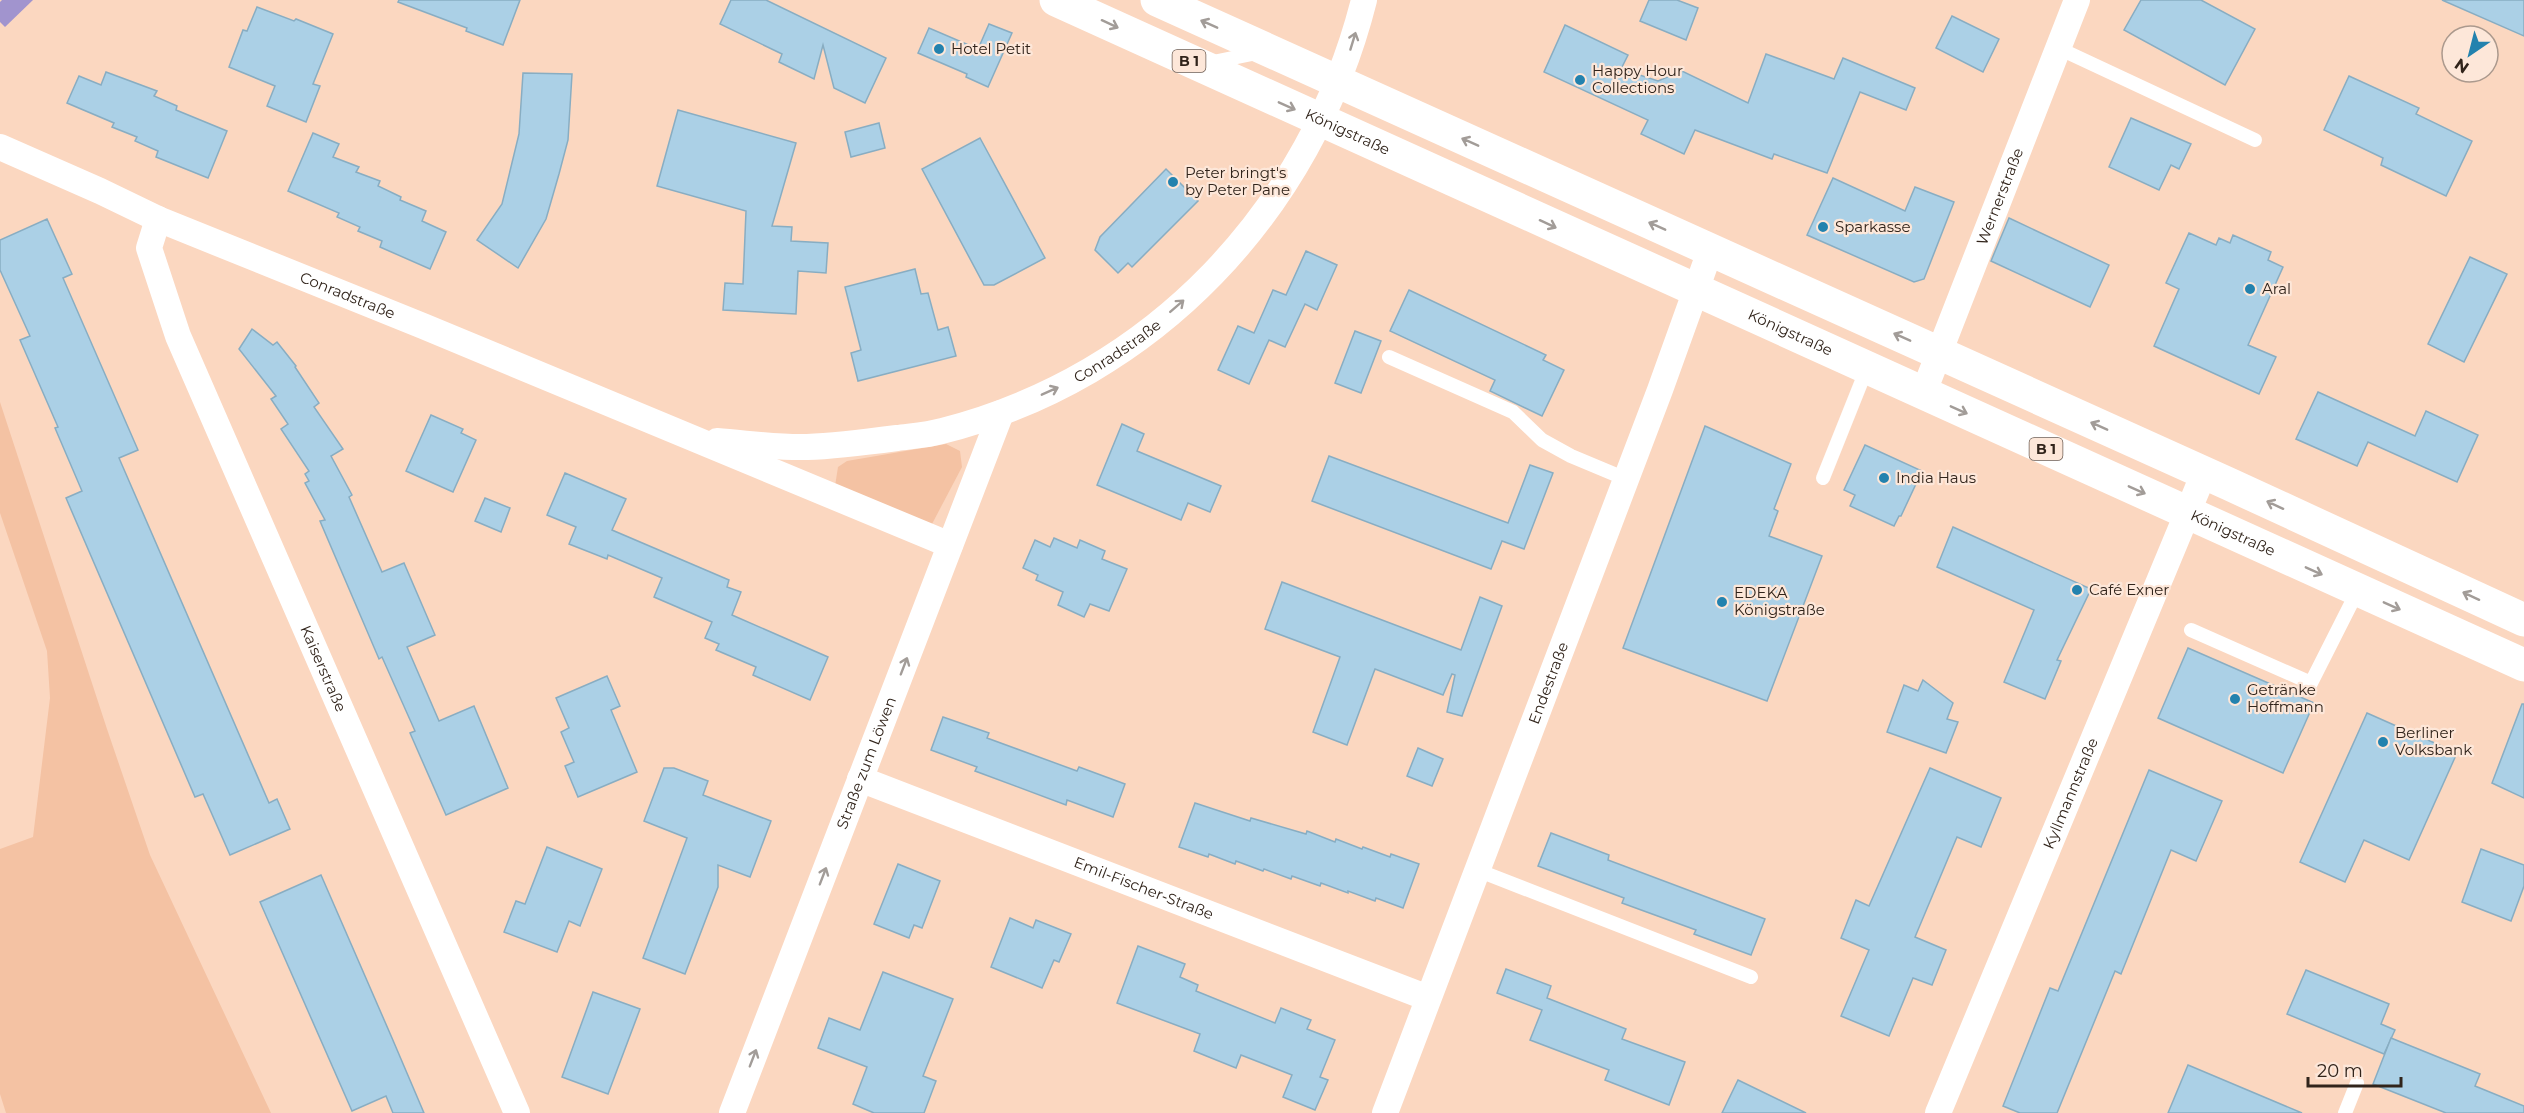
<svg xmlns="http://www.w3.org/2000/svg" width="2524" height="1113" viewBox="0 0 2524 1113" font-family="Montserrat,sans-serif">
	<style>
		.green { fill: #f4c2a3 }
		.water { fill: #a194ce }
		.building { fill: #abd0e6; stroke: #88adc2; stroke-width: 1.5 }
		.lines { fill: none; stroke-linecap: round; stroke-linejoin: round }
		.service { stroke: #fff; stroke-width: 14 }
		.minor { stroke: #fff; stroke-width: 26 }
		.primary { stroke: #fff; stroke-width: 33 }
		.oneway { stroke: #a29c98 }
		.poi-dot { fill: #2382ae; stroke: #fde7d9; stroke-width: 2 }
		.labels { text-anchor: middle; stroke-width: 4.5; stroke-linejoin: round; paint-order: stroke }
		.shield { fill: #fde7d9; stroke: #6e5e54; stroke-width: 1.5 }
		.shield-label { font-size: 14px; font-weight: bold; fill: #31241b }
		.poi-label { font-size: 15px; fill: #31241b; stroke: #fde7d9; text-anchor: start }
		.street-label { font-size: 15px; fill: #31241b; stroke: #fde7d9 }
	</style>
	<rect width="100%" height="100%" fill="#fbd7c0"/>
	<g class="green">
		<path d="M0 402 107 729 150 855 271 1113H6L0 1094V849L33 837 50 698 47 651 0 513Z"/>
		<path d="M946 444 960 451 962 467 932 524 835 486 838 467 847 461Z"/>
	</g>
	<path class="water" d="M2 0H33L5 27 0 22V2Z"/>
	<g class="building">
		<path d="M399 0H520L503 45 466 31 467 28 398 2Z"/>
		<path d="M731 0H766L886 58 865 103 834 88 823 45 814 79 779 62 782 54 720 24Z"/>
		<path d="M1649 0H1677L1698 8 1686 40 1640 21Z"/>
		<path d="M2141 0H2201L2255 29 2225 85 2124 30Z"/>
		<path d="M2442 0H2524V36Z"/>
		<path d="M257 7 294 21 296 19 333 34 313 84 320 86 306 122 267 106 275 86 229 67 243 30 247 31Z"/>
		<path d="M1952 16 1999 39 1983 72 1936 48Z"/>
		<path d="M989 24 1012 33 988 87 966 77 967 74 918 53 929 28 978 49Z"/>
		<path d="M1565 25 1628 55 1621 69 1658 81 1682 71 1748 103 1766 54 1834 79 1843 58 1915 88 1906 110 1860 92 1827 173 1774 154 1772 159 1695 130 1684 154 1641 134 1648 120 1544 72Z"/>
		<path d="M106 72 157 91 154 96 177 106 176 110 227 131 208 178 156 157 158 151 135 141 137 137 112 127 114 123 67 103 79 76 101 85Z"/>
		<path d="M523 73 572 74 568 140 559 174 546 219 518 268 477 240 502 204 519 134Z"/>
		<path d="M2349 76 2419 108 2416 114 2472 141 2446 196 2381 165 2383 158 2324 130Z"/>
		<path d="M678 110 796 143 772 226 792 227 791 241 828 243 826 273 798 271 796 314 723 310 725 283 743 284 746 211 657 186Z"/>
		<path d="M2131 118 2191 144 2179 169 2171 165 2159 190 2109 167Z"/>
		<path d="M879 123 885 148 851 157 845 132Z"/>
		<path d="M313 133 339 144 333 157 359 167 356 172 380 181 378 186 401 197 400 200 426 211 422 221 446 232 430 269 380 247 382 241 358 231 360 227 337 217 339 213 288 191Z"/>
		<path d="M980 138 1045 258 994 285H984L922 169Z"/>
		<path d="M1166 169 1198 201 1132 267 1128 263 1118 273 1095 250 1100 237Z"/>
		<path d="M1833 178 1905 211 1915 187 1954 202 1924 279 1914 282 1807 235Z"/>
		<path d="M2009 218 2109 265 2090 307 1991 261Z"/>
		<path d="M47 219 72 274 63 278 138 450 119 458 269 803 277 799 290 829 230 855 203 794 195 797 66 498 82 491 55 428 58 427 20 340 30 336 0 270V240Z"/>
		<path d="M2189 233 2216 245 2219 238 2230 243 2233 235 2271 252 2268 260 2283 267 2248 345 2276 357 2259 394 2154 346 2179 289 2166 283Z"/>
		<path d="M1306 251 1337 265 1317 310 1305 304 1285 347 1269 340 1249 384 1218 370 1238 326 1254 333 1273 290 1286 295Z"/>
		<path d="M2470 257 2507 274 2464 362 2428 344Z"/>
		<path d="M915 269 921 294 928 293 938 330 948 327 956 356 858 381 851 353 861 350 845 287Z"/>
		<path d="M1409 290 1546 355 1543 360 1564 370 1542 416 1490 391 1495 380 1390 331Z"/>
		<path d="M252 329 273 345 277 342 296 366 295 367 319 403 314 407 343 449 331 456 352 495 349 497 382 572 404 563 435 635 407 647 439 721 474 706 508 788 446 815 410 733 415 731 382 657 379 659 320 521 325 520 305 483 309 481 305 474 309 471 281 429 288 424 271 399 276 396 239 349Z"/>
		<path d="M1355 331 1381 341 1361 393 1335 383Z"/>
		<path d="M2318 392 2415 436 2426 411 2478 435 2457 482 2368 442 2357 466 2296 439Z"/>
		<path d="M431 415 463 429 461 433 476 440 453 492 406 471Z"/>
		<path d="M1122 424 1144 434 1137 451 1221 486 1210 512 1188 503 1181 520 1097 485Z"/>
		<path d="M1705 426 1791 464 1774 509 1778 511 1769 536 1822 556 1767 701 1623 648Z"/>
		<path d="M1865 445 1922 471 1901 516H1899L1894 526 1850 506 1855 495 1844 490Z"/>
		<path d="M1329 456 1508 523 1530 465 1553 473 1524 549 1502 541 1491 569 1312 501Z"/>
		<path d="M565 473 626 499 612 530 729 580 727 587 741 592 732 615 828 657 810 700 753 675 756 667 716 650 719 644 705 638 712 622 654 597 662 578 608 555 607 559 569 544 576 527 547 515Z"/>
		<path d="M485 498 510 508 501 532 475 521Z"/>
		<path d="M1953 527 2091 589 2057 660 2061 661 2045 699 2004 682 2034 610 1937 567Z"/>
		<path d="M1054 538 1077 548 1080 540 1105 551 1102 559 1127 569 1109 611 1090 604 1084 617 1058 605 1063 592 1036 580 1038 575 1023 568 1035 540 1050 547Z"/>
		<path d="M1282 582 1461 650 1480 597 1502 606 1462 716 1447 712 1455 675 1452 674 1443 695 1375 669 1347 745 1313 732 1340 657 1265 629Z"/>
		<path d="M2188 648 2314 703 2283 773 2158 718Z"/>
		<path d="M607 676 620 706 611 710 637 772 578 797 565 766 574 762 561 732 569 728 556 698Z"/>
		<path d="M1923 680 1953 703 1947 719 1958 722 1946 753 1887 732 1904 685 1918 691Z"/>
		<path d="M2522 704H2524V798L2492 783Z"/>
		<path d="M2367 713 2457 753 2409 860 2364 840 2345 882 2300 862Z"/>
		<path d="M943 717 989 733 987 738 1077 771 1079 767 1125 784 1113 817 1067 800 1066 805 975 771 977 767 931 750Z"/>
		<path d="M1418 748 1443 759 1432 786 1407 776Z"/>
		<path d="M664 768H674L708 781 703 795 771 821 750 877 718 865V887L685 974 643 958 687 838 644 821Z"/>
		<path d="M1930 768 2001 798 1981 847 1957 837 1915 937 1946 950 1932 985 1913 978 1889 1036 1841 1016 1869 950 1841 938 1856 900 1869 906Z"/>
		<path d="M2149 770 2222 801 2196 861 2171 850 2121 974 2115 971 2057 1113H2020L2003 1106 2050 988 2058 991Z"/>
		<path d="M1195 803 1250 821 1251 818 1306 834 1307 831 1335 842 1336 839 1362 849 1363 847 1390 857 1391 854 1419 864 1403 908 1376 898 1375 901 1348 891V893L1321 883 1320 886 1292 876 1291 879 1264 869 1263 871 1236 861 1235 864 1209 854 1208 857 1179 847Z"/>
		<path d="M1551 833 1609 855 1608 860 1765 919 1751 955 1694 934 1696 930 1622 903 1624 898 1538 866Z"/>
		<path d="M547 847 602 869 580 926 569 921 557 952 504 932 516 901 525 904Z"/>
		<path d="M2481 849 2524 865V886L2511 921 2462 902Z"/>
		<path d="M898 864 940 881 922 928 914 925 909 938 874 924Z"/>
		<path d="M321 875 392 1038 424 1113H393L386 1096 352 1111 260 902Z"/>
		<path d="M1010 918 1033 928 1036 920 1071 934 1059 962 1054 960 1042 988 991 967Z"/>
		<path d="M1138 946 1185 964 1180 977 1198 985 1196 991 1275 1023 1281 1008 1311 1020 1307 1029 1335 1040 1320 1077 1328 1080 1315 1110 1283 1097 1292 1075 1241 1055 1236 1068 1194 1051 1200 1034 1117 1003Z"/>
		<path d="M1506 969 1551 986 1547 998 1626 1029 1622 1039 1685 1062 1669 1105 1605 1080 1609 1070 1530 1040 1542 1010 1497 993Z"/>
		<path d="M2306 970 2389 1004 2381 1024 2395 1030 2384 1054 2287 1014Z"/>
		<path d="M883 972 953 999 923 1076 936 1081 924 1113H874L853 1104 867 1067 818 1048 829 1018 860 1030Z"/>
		<path d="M593 992 640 1009 608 1094 562 1077Z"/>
		<path d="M2391 1038 2480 1074 2475 1086 2524 1106V1113H2446L2373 1084Z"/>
		<path d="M2188 1065 2302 1113H2168Z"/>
		<path d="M1738 1080 1806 1113H1722Z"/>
	</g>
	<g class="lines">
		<g class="service">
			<path d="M2058 48 2255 140"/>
			<path d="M1208 63 1257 53"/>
			<path d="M1389 357 1513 412 1542 440 1571 456 1626 479"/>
			<path d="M1823 478 1867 368"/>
			<path d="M2191 630 2311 683 2358 590"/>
			<path d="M1477 870 1751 977"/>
			<path d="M2345 1113 2357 1083"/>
		</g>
		<g class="minor">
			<path id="s1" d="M0 147 100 191 158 219 423 326 950 545"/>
			<path id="s2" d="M158 219 149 248 178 336 517 1113"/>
			<path id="s3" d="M1923 394 2077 0"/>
			<path id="s4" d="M717 441C746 443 777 448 807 447 837 446 867 442 897 438 912 436 928 435 942 431 1154 377 1311 210 1364 0"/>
			<path id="s5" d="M860 779 1428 998"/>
			<path id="s6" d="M732 1113 1001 413"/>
			<path id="s7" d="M1385 1113 1660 390 1710 251"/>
			<path id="s8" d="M1938 1113 2204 473"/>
		</g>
		<g class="primary">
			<path id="s9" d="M1056 0 2524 665"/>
			<path d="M1157 0 2229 484 2524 620"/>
		</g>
	</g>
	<defs><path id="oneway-shaft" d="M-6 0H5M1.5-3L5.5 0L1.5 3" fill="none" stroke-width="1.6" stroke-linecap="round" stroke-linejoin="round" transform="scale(1.5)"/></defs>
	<g class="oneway">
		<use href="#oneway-shaft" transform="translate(1110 24) rotate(25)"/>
		<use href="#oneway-shaft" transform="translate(1209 24) rotate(-156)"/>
		<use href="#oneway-shaft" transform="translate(1353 41) rotate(-73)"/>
		<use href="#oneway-shaft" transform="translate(1287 106) rotate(24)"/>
		<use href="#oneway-shaft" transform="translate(1470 142) rotate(-156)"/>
		<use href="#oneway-shaft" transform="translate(1548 224) rotate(25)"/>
		<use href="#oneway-shaft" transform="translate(1657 226) rotate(-156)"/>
		<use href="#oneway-shaft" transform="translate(1177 306) rotate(-41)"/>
		<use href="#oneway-shaft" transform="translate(1902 337) rotate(-156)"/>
		<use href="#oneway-shaft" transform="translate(1050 391) rotate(-24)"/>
		<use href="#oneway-shaft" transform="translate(1959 410) rotate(24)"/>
		<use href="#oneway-shaft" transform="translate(2099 426) rotate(-156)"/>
		<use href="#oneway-shaft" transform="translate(2137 490) rotate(24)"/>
		<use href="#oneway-shaft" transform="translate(2275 505) rotate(-155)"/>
		<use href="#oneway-shaft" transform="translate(2314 571) rotate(24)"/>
		<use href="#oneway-shaft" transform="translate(2471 596) rotate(-155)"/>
		<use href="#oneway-shaft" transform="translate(2392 606) rotate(24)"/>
		<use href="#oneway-shaft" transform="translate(904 666) rotate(-69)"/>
		<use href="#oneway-shaft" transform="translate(823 876) rotate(-69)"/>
		<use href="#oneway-shaft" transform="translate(753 1058) rotate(-69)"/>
	</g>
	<g class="poi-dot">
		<circle cx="939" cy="49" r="6"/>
		<circle cx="1580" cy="80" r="6"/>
		<circle cx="1173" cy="182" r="6"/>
		<circle cx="1823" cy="227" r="6"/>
		<circle cx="2250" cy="289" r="6"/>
		<circle cx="1884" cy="478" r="6"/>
		<circle cx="2077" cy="590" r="6"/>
		<circle cx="1722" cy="602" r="6"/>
		<circle cx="2235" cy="699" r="6"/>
		<circle cx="2383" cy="742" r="6"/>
	</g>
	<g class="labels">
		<g class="shield">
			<rect x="1172.5" y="50" width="33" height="22" rx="4.5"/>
			<rect x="2029.5" y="438" width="33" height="22" rx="4.5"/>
		</g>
		<g class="shield-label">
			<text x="1189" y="66">B 1</text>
			<text x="2046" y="454">B 1</text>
		</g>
		<g class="poi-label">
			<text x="951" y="54">Hotel Petit</text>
			<text x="1592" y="76">Happy Hour<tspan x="1592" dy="17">Collections</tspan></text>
			<text x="1185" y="178">Peter bringt's<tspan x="1185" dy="17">by Peter Pane</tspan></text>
			<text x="1835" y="232">Sparkasse</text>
			<text x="2262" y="294">Aral</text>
			<text x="1896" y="483">India Haus</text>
			<text x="2089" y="595">Café Exner</text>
			<text x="1734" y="598">EDEKA<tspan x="1734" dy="17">Königstraße</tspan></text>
			<text x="2247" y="695">Getränke<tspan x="2247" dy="17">Hoffmann</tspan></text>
			<text x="2395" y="738">Berliner<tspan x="2395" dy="17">Volksbank</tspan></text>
		</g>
		<g class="street-label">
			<text dy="5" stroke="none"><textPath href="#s9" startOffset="320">Königstraße</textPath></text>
			<text dy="5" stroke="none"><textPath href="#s3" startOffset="212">Wernerstraße</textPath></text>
			<text dy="5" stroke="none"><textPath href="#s1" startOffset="378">Conradstraße</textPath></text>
			<text dy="5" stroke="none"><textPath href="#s9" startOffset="806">Königstraße</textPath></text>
			<text dy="5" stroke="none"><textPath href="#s4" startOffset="420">Conradstraße</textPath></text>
			<text dy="5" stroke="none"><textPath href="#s9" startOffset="1292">Königstraße</textPath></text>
			<text dy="5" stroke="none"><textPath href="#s2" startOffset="486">Kaiserstraße</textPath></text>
			<text dy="5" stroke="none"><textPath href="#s7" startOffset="460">Endestraße</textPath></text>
			<text dy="5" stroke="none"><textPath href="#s6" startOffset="375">Straße zum Löwen</textPath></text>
			<text dy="5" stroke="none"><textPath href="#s8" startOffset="346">Kyllmannstraße</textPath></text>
			<text dy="5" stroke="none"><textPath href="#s5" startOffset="304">Emil-Fischer-Straße</textPath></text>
		</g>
	</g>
	<g transform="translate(2470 54) rotate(215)"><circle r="28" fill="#fde7d9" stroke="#ab998d" stroke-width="1.5"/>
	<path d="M0-4.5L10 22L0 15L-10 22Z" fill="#2382ae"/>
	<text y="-9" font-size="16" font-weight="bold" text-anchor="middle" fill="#31241b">N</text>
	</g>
	<path d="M2308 1077v9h93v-9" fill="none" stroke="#31241b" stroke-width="3"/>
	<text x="2317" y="1077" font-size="18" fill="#31241b" stroke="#fde7d9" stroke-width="4.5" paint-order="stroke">20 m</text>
</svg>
